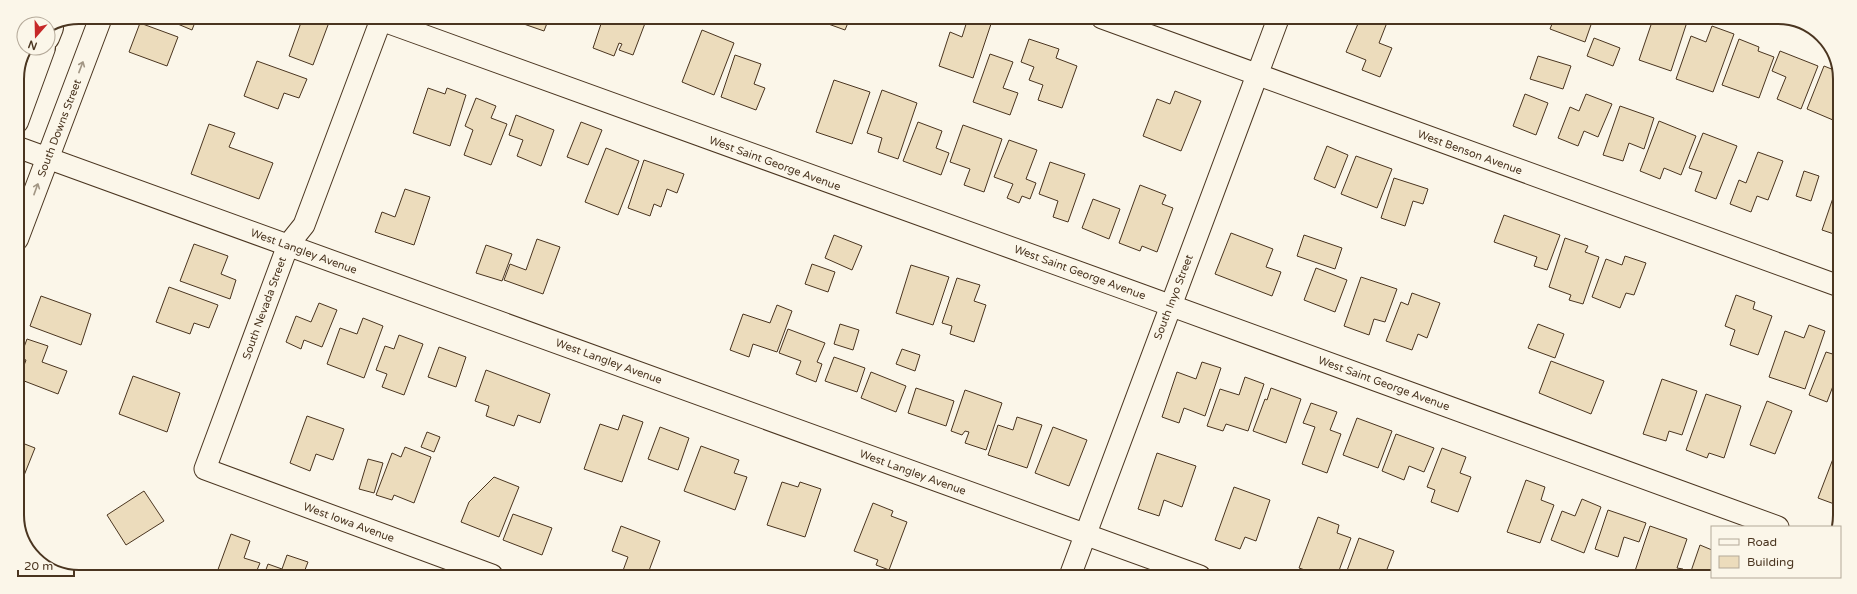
<svg xmlns="http://www.w3.org/2000/svg" width="1857" height="594" viewBox="0 0 1857 594" font-family="'Varela Round',sans-serif">
	<style>
		.building { fill: #ecdcbc; stroke: #4a3520 }
		.lines { fill: none; stroke-linecap: round; stroke-linejoin: round }
		.minor-casing { stroke: #4a3520; stroke-width: 23 }
		.major-casing { stroke: #4a3520; stroke-width: 24 }
		.minor { stroke: #fbf6e9; stroke-width: 21 }
		.major { stroke: #fbf6e9; stroke-width: 22 }
		.oneway { stroke: #a29684 }
		.labels { text-anchor: middle; stroke-width: 3; stroke-linejoin: round; paint-order: stroke }
		.street-label { font-size: 11px; fill: #4a3520; stroke: #fbf6e9 }
		.rim { fill: none; stroke: #4a3520; stroke-width: 2 }
	</style>
	<rect width="100%" height="100%" fill="#fbf6e9"/>
	<g class="building">
		<path d="M161 17H197L192 30Z"/>
		<path d="M303 17H331L313 65 289 56Z"/>
		<path d="M520 18H549L544 31 518 22Z"/>
		<path d="M603 18H647L633 55 619 50 622 44 619 43 614 56 593 48Z"/>
		<path d="M822 18H850L845 30 820 21Z"/>
		<path d="M968 18 991 24 973 78 939 66 950 32 962 37Z"/>
		<path d="M1231 18H1245L1243 23Z"/>
		<path d="M1360 19 1388 20 1379 43 1392 48 1380 77 1362 70 1366 60 1346 52Z"/>
		<path d="M1554 19H1593L1585 42 1550 29Z"/>
		<path d="M1653 19H1688L1671 71 1639 60Z"/>
		<path d="M140 23 178 37 167 66 129 52Z"/>
		<path d="M1712 26 1734 34 1713 92 1676 79 1691 36 1706 42Z"/>
		<path d="M702 30 734 43 714 95 682 82Z"/>
		<path d="M1594 38 1620 48 1613 66 1587 56Z"/>
		<path d="M1029 39 1059 49 1056 58 1077 66 1062 108 1038 100 1043 85 1029 80 1034 67 1021 62Z"/>
		<path d="M1739 39 1759 47 1758 51 1774 57 1759 98 1722 85Z"/>
		<path d="M1780 51 1818 66 1801 109 1777 99 1786 77 1772 71Z"/>
		<path d="M990 54 1013 62 1003 88 1018 93 1010 115 973 102Z"/>
		<path d="M735 55 761 64 754 84 765 88 756 110 721 97Z"/>
		<path d="M1538 56 1571 66 1563 89 1530 79Z"/>
		<path d="M257 61 307 79 299 98 284 93 278 109 244 96Z"/>
		<path d="M1824 66 1839 72 1840 74V107L1838 106 1833 120 1807 109Z"/>
		<path d="M834 80 870 92 852 144 816 132Z"/>
		<path d="M428 88 445 94 447 88 466 95 450 146 413 133Z"/>
		<path d="M882 90 917 103 898 159 878 152 882 138 867 133Z"/>
		<path d="M1175 91 1201 101 1181 151 1143 136 1157 99 1170 104Z"/>
		<path d="M1525 94 1548 103 1536 135 1513 126Z"/>
		<path d="M1586 94 1612 104 1598 137 1584 131 1578 146 1558 138 1570 107 1579 111Z"/>
		<path d="M476 98 496 106 491 118 507 124 491 165 464 155 473 130 465 126Z"/>
		<path d="M1620 106 1654 118 1644 149 1629 143 1623 161 1603 155Z"/>
		<path d="M516 115 554 130 541 166 517 156 523 140 509 135Z"/>
		<path d="M1659 121 1696 136 1681 175 1664 168 1660 179 1640 171Z"/>
		<path d="M581 122 602 130 588 165 567 157Z"/>
		<path d="M918 122 942 131 936 148 949 153 941 175 903 161Z"/>
		<path d="M209 124 235 133 229 147 273 163 259 199 191 174Z"/>
		<path d="M963 125 1002 139 984 192 964 185 970 169 950 162Z"/>
		<path d="M1703 133 1737 146 1716 199 1695 191 1702 172 1689 168Z"/>
		<path d="M1009 140 1037 150 1026 179 1036 183 1030 199 1022 196 1019 203 1007 198 1013 184 994 177Z"/>
		<path d="M1327 146 1348 155 1335 188 1314 179Z"/>
		<path d="M606 148 639 161 618 215 585 202Z"/>
		<path d="M1758 152 1783 161 1768 200 1757 196 1751 212 1730 204 1739 180 1746 183Z"/>
		<path d="M1356 156 1392 169 1377 208 1341 194Z"/>
		<path d="M644 160 684 174 677 193 667 189 661 207 654 204 650 216 628 208Z"/>
		<path d="M1050 162 1085 174 1068 222 1053 217 1058 201 1039 194Z"/>
		<path d="M1804 171 1819 176 1811 201 1796 196Z"/>
		<path d="M1394 178 1428 189 1423 204 1413 201 1405 226 1381 218Z"/>
		<path d="M1140 185 1166 195 1162 204 1173 208 1157 252 1142 246 1140 251 1119 243Z"/>
		<path d="M405 189 430 197 414 245 375 232 382 212 395 217Z"/>
		<path d="M1834 195 1839 197V245L1835 243 1837 235 1822 230Z"/>
		<path d="M1093 199 1120 209 1109 239 1082 228Z"/>
		<path d="M1504 215 1560 235 1547 270 1534 266 1537 257 1494 242Z"/>
		<path d="M1231 233 1273 249 1266 267 1281 272 1272 296 1215 274Z"/>
		<path d="M834 235 862 246 852 270 825 258Z"/>
		<path d="M1304 235 1342 248 1335 269 1297 256Z"/>
		<path d="M1565 238 1588 246 1585 252 1599 257 1583 304 1569 300 1571 295 1549 287Z"/>
		<path d="M537 239 560 247 543 294 504 280 510 264 526 270Z"/>
		<path d="M194 244 228 256 221 274 236 280 230 299 180 281Z"/>
		<path d="M486 245 512 254 502 281 476 273Z"/>
		<path d="M1625 256 1646 263 1634 295 1626 293 1620 308 1592 297 1606 259 1622 265Z"/>
		<path d="M812 264 835 272 828 292 805 284Z"/>
		<path d="M911 265 949 277 933 325 896 313Z"/>
		<path d="M1316 268 1347 280 1335 312 1304 300Z"/>
		<path d="M1361 277 1397 289 1385 322 1374 319 1369 335 1344 326Z"/>
		<path d="M957 278 980 285 974 301 986 305 974 342 950 334 952 326 942 323Z"/>
		<path d="M169 287 218 305 209 328 194 323 190 334 156 322Z"/>
		<path d="M1412 293 1440 303 1427 338 1418 334 1412 350 1386 341 1401 302 1408 305Z"/>
		<path d="M1736 295 1755 302 1753 309 1772 316 1758 355 1730 345 1735 330 1725 326Z"/>
		<path d="M41 296 91 314 81 345 30 326Z"/>
		<path d="M319 303 337 310 322 347 304 340 301 349 286 342 296 316 311 322Z"/>
		<path d="M777 305 792 311 777 352 753 344 749 357 730 350 743 314 770 323Z"/>
		<path d="M363 318 383 326 364 378 327 364 340 328 357 334Z"/>
		<path d="M840 324 859 330 853 350 834 344Z"/>
		<path d="M1538 324 1564 334 1555 358 1528 348Z"/>
		<path d="M1809 325 1825 331 1805 389 1769 377 1785 331 1804 338Z"/>
		<path d="M788 329 825 343 817 362 822 364 816 382 796 374 801 361 779 353Z"/>
		<path d="M399 335 423 344 404 395 382 387 387 374 376 370 385 346 394 349Z"/>
		<path d="M27 339 48 346 42 362 67 371 58 394 19 379 26 360 20 358Z"/>
		<path d="M439 347 466 357 456 387 428 377Z"/>
		<path d="M902 349 920 355 915 371 896 364Z"/>
		<path d="M1826 352 1839 356V379L1836 378 1827 402 1809 395Z"/>
		<path d="M834 357 865 368 857 392 825 381Z"/>
		<path d="M1551 361 1604 381 1591 414 1539 393Z"/>
		<path d="M1202 362 1221 368 1205 416 1184 408 1179 423 1162 417 1177 372 1196 379Z"/>
		<path d="M486 370 550 394 540 423 518 415 514 426 486 416 489 406 475 401Z"/>
		<path d="M871 372 906 386 896 412 861 398Z"/>
		<path d="M133 376 180 393 167 432 119 414Z"/>
		<path d="M1245 377 1264 384 1248 431 1226 424 1223 431 1207 426 1220 389 1239 395Z"/>
		<path d="M1662 379 1697 391 1682 435 1669 431 1666 441 1643 434Z"/>
		<path d="M916 388 954 401 946 426 908 413Z"/>
		<path d="M1271 388 1301 399 1286 443 1253 431 1265 399 1267 400Z"/>
		<path d="M965 390 1002 403 986 450 965 443 969 432 965 431 962 435 951 431Z"/>
		<path d="M1706 394 1741 406 1724 458 1709 453 1707 458 1686 450Z"/>
		<path d="M1767 401 1792 411 1775 454 1750 445Z"/>
		<path d="M1311 403 1337 412 1330 430 1341 434 1327 473 1302 464 1315 427 1303 423Z"/>
		<path d="M623 415 643 422 622 482 584 469 600 424 618 430Z"/>
		<path d="M307 416 344 429 333 460 316 454 310 471 290 463Z"/>
		<path d="M1017 417 1042 425 1027 468 988 455 998 425 1013 430Z"/>
		<path d="M1357 418 1392 431 1378 468 1343 455Z"/>
		<path d="M660 427 689 438 678 470 648 459Z"/>
		<path d="M1053 427 1087 440 1069 486 1035 473Z"/>
		<path d="M427 432 440 437 434 452 421 447Z"/>
		<path d="M1396 434 1434 448 1424 472 1409 466 1404 480 1382 471Z"/>
		<path d="M17 441 35 448 23 478 17 476Z"/>
		<path d="M701 446 739 460 734 473 747 477 735 510 684 491Z"/>
		<path d="M405 447 431 457 414 503 394 495 392 500 376 495 392 453 401 457Z"/>
		<path d="M1442 448 1466 457 1460 473 1471 477 1458 512 1431 502 1435 490 1427 487Z"/>
		<path d="M1836 451H1838L1837 505 1818 498Z"/>
		<path d="M1157 453 1196 466 1182 507 1164 500 1159 516 1138 509Z"/>
		<path d="M368 459 383 463 374 493 359 489Z"/>
		<path d="M494 477 519 487 499 537 461 522 469 502Z"/>
		<path d="M1526 480 1545 487 1541 500 1554 505 1540 543 1507 532Z"/>
		<path d="M782 482 798 487 800 482 821 489 805 537 767 525Z"/>
		<path d="M1234 487 1270 500 1256 541 1245 537 1240 549 1215 540Z"/>
		<path d="M144 491 164 521 126 545 107 515Z"/>
		<path d="M1582 499 1601 507 1584 553 1551 540 1562 511 1575 516Z"/>
		<path d="M873 503 893 511 891 516 907 522 889 570 876 565 878 560 854 551Z"/>
		<path d="M1608 510 1646 523 1639 542 1624 537 1618 557 1595 549Z"/>
		<path d="M513 514 552 528 542 555 503 540Z"/>
		<path d="M1318 517 1339 525 1337 533 1351 538 1337 576H1323L1299 568Z"/>
		<path d="M621 526 660 541 647 576H621L628 557 612 551Z"/>
		<path d="M1650 526 1687 539 1677 568 1683 569 1680 577H1643L1634 574Z"/>
		<path d="M231 534 250 541 244 558 260 563 255 575H216Z"/>
		<path d="M1359 538 1394 551 1384 577 1345 576Z"/>
		<path d="M1700 545 1712 550V577H1689Z"/>
		<path d="M287 555 308 562 303 575H264L268 564 282 569Z"/>
	</g>
	<g class="lines">
		<defs>
			<g id="minor">
				<path d="M382 17 304 225 288 245 205 469 492 575"/>
				<path d="M1102 18 1839 286"/>
				<path d="M381 20 1142 295 1778 527"/>
				<path d="M17 147 1200 576"/>
				<path d="M1070 576 1278 19"/>
			</g>
			<g id="major">
				<path d="M48 38 52 28"/>
				<path d="M17 122 44 48"/>
				<path d="M17 239 101 17"/>
			</g>
		</defs>
		<use href="#minor" class="minor-casing"/>
		<use href="#major" class="major-casing"/>
		<use href="#minor" class="minor"/>
		<use href="#major" class="major"/>
	</g>
	<defs><path id="oneway-shaft" d="M-6 0H5M1.5-3L5.5 0L1.5 3" fill="none" stroke-width="1.6" stroke-linecap="round" stroke-linejoin="round"/></defs>
	<g class="oneway">
		<use href="#oneway-shaft" transform="translate(81 67) rotate(-69)"/>
		<use href="#oneway-shaft" transform="translate(36 189) rotate(-70)"/>
	</g>
	<g class="labels">
		<g class="street-label">
			<text transform="translate(59 128) rotate(-69)" y="4">South Downs Street</text>
			<text transform="translate(1470 152) rotate(20)" y="4">West Benson Avenue</text>
			<text transform="translate(775 163) rotate(20)" y="4">West Saint George Avenue</text>
			<text transform="translate(304 251) rotate(20)" y="4">West Langley Avenue</text>
			<text transform="translate(1080 272) rotate(20)" y="4">West Saint George Avenue</text>
			<text transform="translate(1173 297) rotate(-69)" y="4">South Inyo Street</text>
			<text transform="translate(264 308) rotate(-70)" y="4">South Nevada Street</text>
			<text transform="translate(609 361) rotate(20)" y="4">West Langley Avenue</text>
			<text transform="translate(1384 383) rotate(20)" y="4">West Saint George Avenue</text>
			<text transform="translate(913 472) rotate(20)" y="4">West Langley Avenue</text>
			<text transform="translate(349 522) rotate(20)" y="4">West Iowa Avenue</text>
		</g>
	</g>
	<path d="M0 0H1857V594H0ZM79 24H1778A55 55 0 0 1 1833 79V515A55 55 0 0 1 1778 570H79A55 55 0 0 1 24 515V79A55 55 0 0 1 79 24Z" fill="#fbf6e9" fill-rule="evenodd"/>
	<path class="rim" d="M79 24H1778A55 55 0 0 1 1833 79V515A55 55 0 0 1 1778 570H79A55 55 0 0 1 24 515V79A55 55 0 0 1 79 24Z"/>
	<rect x="1711" y="526" width="130" height="52" fill="#fbf6e9" stroke="#b4a999"/>
	<rect x="1719" y="539" width="20" height="6" fill="#fbf6e9" stroke="#b4a999"/>
	<text x="1747" y="546" font-size="12" fill="#4a3520">Road</text>
	<rect x="1719" y="556" width="20" height="12" fill="#ecdcbc" stroke="#b4a999"/>
	<text x="1747" y="566" font-size="12" fill="#4a3520">Building</text>
	<g transform="translate(36 36) rotate(200)"><circle r="19" fill="#fbf6e9" stroke="#b4a999"/>
	<path d="M0-3L7 15L0 10L-7 15Z" fill="#c62828"/>
	<text y="-6" font-size="11" font-weight="bold" text-anchor="middle" fill="#4a3520">N</text>
	</g>
	<path d="M18 570v6h56v-6" fill="none" stroke="#4a3520" stroke-width="2"/>
	<text x="24" y="570" font-size="12" fill="#4a3520" stroke="#fbf6e9" stroke-width="3" paint-order="stroke">20 m</text>
</svg>
